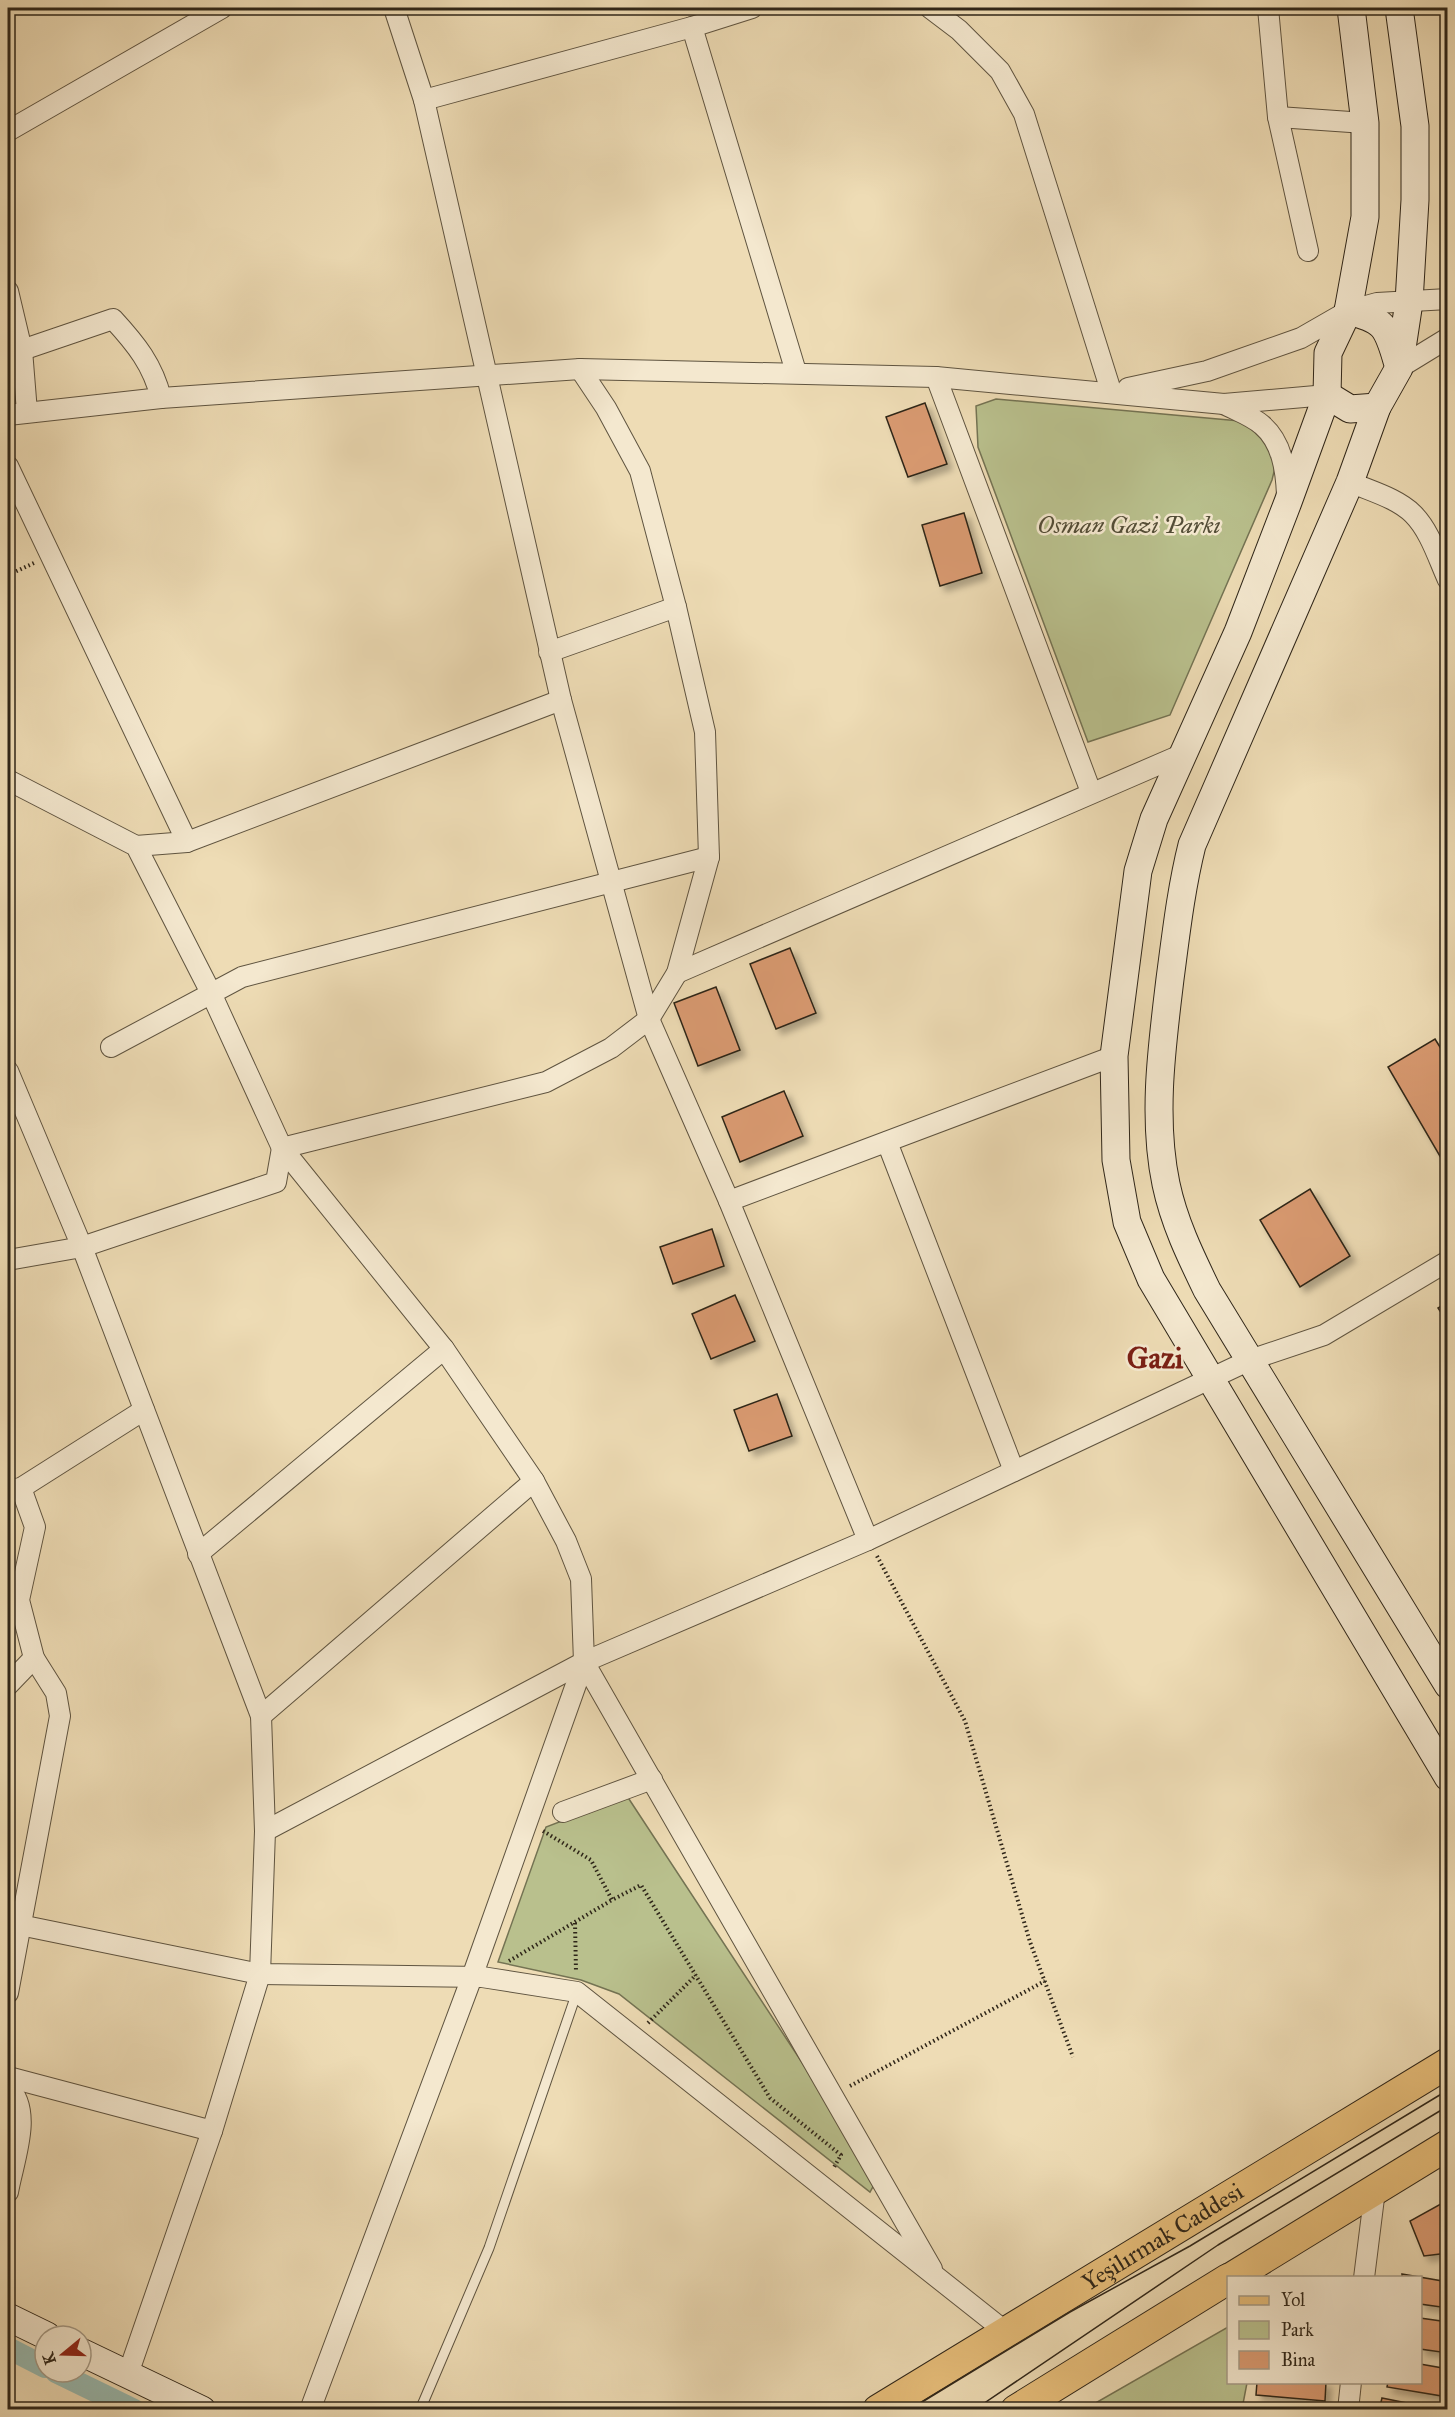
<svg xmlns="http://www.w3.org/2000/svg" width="1455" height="2417" viewBox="0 0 1455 2417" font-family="'IM FELL Great Primer',serif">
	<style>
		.green { fill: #b9c08d; stroke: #747353; stroke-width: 1.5 }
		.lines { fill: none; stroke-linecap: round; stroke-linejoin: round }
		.canal { stroke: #99bbb1; stroke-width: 22 }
		.building { fill: #d99a71; stroke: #2f2619; stroke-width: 1.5; filter: url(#shadow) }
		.lane-casing { stroke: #5f5440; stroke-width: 11 }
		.street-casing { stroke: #5f5440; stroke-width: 22 }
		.secondary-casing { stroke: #2f2619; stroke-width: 29 }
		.primary-casing { stroke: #2f2619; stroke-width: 32 }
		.path { stroke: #2f2619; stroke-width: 4; stroke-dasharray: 1.5 3; stroke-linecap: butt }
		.lane { stroke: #f4e8cf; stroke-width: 9 }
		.street { stroke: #f4e8cf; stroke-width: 20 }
		.secondary { stroke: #f4e8cf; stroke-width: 27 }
		.primary { stroke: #e7be7a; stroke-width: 30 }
		.tram { stroke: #2f2619; stroke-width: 1.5 }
		.labels { text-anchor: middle; stroke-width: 5; stroke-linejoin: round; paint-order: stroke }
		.park-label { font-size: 24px; font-style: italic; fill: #524c36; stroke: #f4e8cf }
		.street-label { font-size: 24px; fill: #2f2619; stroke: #f4e8cf }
		.district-label { font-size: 30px; font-weight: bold; fill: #7a1f14; stroke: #f4e8cf }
	</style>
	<defs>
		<filter id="shadow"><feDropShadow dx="5.5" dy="5.5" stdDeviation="3" flood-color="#0004"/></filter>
	</defs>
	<rect width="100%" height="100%" fill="#eedcb5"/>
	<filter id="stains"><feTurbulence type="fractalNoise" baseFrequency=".00333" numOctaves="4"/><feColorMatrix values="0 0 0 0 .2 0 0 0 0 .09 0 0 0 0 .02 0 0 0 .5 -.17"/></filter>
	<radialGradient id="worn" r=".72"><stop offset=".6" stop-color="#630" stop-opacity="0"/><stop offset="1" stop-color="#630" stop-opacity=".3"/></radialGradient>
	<g class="green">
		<path d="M996 399 1240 421C1266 437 1282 448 1272 480L1170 715 1088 742 978 447 976 406Z"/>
		<path d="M627 1796 822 2093 880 2174 870 2192 619 1994 581 1980 498 1962 546 1827Z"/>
		<path d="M1228 2327V2382L1247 2383 1242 2409H1085Z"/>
	</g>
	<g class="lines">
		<g class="canal">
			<path d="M8 2348 45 2367"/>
			<path d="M56 2372 134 2410"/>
		</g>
	</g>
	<g class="building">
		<path d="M925 403 947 464 908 477 886 417Z"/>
		<path d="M964 513 982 573 940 586 922 525Z"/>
		<path d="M790 948 816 1013 776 1029 750 964Z"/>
		<path d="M716 987 740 1050 698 1066 674 1003Z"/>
		<path d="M1435 1039 1448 1060V1170L1388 1067Z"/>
		<path d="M784 1091 803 1136 740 1162 722 1117Z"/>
		<path d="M1310 1189 1350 1256 1300 1287 1260 1220Z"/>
		<path d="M712 1229 724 1266 673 1284 660 1247Z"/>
		<path d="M735 1295 755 1341 711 1359 692 1314Z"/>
		<path d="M1448 1302V1323L1438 1308Z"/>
		<path d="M777 1394 792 1436 749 1451 734 1410Z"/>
		<path d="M1448 2200V2253L1424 2256 1410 2221Z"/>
		<path d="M1402 2274 1448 2282V2308L1420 2304V2278H1402Z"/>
		<path d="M1420 2318 1448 2322V2353L1420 2349Z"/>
		<path d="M1420 2364 1448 2369V2397L1387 2387 1388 2382H1420Z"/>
		<path d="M1257 2382H1326L1325 2401 1256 2395Z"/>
		<path d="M1382 2398 1442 2410H1379Z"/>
	</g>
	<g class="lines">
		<defs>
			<path id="lane" d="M420 2410 489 2248 577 1992"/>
			<g id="street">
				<path d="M394 8 424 100 561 700 649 1019 729 1201 868 1540"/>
				<path d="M930 8 959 30 1000 71 1024 114 1111 391"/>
				<path d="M1268 8 1278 117 1308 251"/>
				<path d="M692 27 796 372"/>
				<path d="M424 100 692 27 752 8"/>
				<path d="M1278 117 1365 123"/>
				<path d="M8 131 222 8"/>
				<path d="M8 291 22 350 27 412"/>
				<path d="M22 350 113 319C136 344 153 365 161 398"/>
				<path d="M1399 368 1448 338"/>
				<path d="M936 377 1091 792"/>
				<path d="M1128 388 1207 371 1301 338 1348 311 1377 303 1448 299"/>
				<path d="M1224 404C1235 410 1252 416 1262 425 1282 442 1286 470 1287 495"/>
				<path d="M8 415 161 398 580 369 936 377 1224 404 1327 395"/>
				<path d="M8 466 187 842"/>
				<path d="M1350 482C1370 491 1397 498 1413 514 1430 531 1438 558 1448 580"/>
				<path d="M549 652 676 607"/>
				<path d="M8 780 136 846 211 993 282 1148 444 1349 534 1481 566 1541 581 1579 584 1662 472 1977 310 2410"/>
				<path d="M136 846 187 842 561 700"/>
				<path d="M677 973 1183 754"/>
				<path d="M111 1047 242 977 709 857"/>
				<path d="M8 1071 82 1247 261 1716 265 1831 260 1974 212 2131 128 2374"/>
				<path d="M887 1142 1014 1471"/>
				<path d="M282 1148 546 1082 611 1048 649 1019 677 973 709 857 705 732 676 607 640 471 606 408 580 369"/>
				<path d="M729 1201 1114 1056"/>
				<path d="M8 1260 82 1247 276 1182 282 1148"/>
				<path d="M8 1490 21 1488 144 1410"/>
				<path d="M198 1554 444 1349"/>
				<path d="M584 1662 932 2269"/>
				<path d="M8 1685 34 1658"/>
				<path d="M261 1716 534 1481"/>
				<path d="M563 1812 652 1779"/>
				<path d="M265 1831 584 1662 868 1540 1250 1360 1324 1335 1448 1261"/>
				<path d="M20 1925 260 1974 482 1977 577 1992 1006 2332"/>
				<path d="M8 1993 60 1716 56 1693 34 1658 19 1600 35 1527 21 1488"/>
				<path d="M8 2077 212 2131"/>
				<path d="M8 2087C34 2111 13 2162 8 2192"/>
				<path d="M1364 2278 1375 2190"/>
				<path d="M1348 2410 1351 2382"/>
			</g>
			<g id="secondary">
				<path d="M1351 8 1365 123V217L1348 311 1328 353 1327 395 1288 502 1238 632 1154 819 1138 871 1114 1056 1116 1160 1127 1222 1151 1279 1448 1777"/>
				<path d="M1399 8 1415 126V200L1409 302 1399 368 1377 407 1350 482 1192 845C1181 889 1176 934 1170 979 1162 1046 1152 1117 1166 1184 1174 1222 1190 1255 1207 1290L1448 1685"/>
				<path d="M1348 311C1384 320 1387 326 1397 361"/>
				<path d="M1327 395 1350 409 1377 407"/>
				<path d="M8 2317 47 2336"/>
				<path d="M81 2352 202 2410"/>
			</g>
			<g id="primary">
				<path d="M1231 2278 1448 2145"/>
				<path id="s1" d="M878 2410 1448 2063"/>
				<path d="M1016 2410 1228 2279"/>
			</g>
		</defs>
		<use href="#lane" class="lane-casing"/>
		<use href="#street" class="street-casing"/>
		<use href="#secondary" class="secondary-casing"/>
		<use href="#primary" class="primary-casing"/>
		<g class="path">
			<path d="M8 575 34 563"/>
			<path d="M877 1556 965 1721 1030 1942 1073 2057"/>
			<path d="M543 1831 591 1860 612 1900 641 1885 770 2098 841 2155 833 2169"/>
			<path d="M575 1923 576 1972"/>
			<path d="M509 1961 612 1900"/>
			<path d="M648 2023 696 1975"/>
			<path d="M850 2086 1045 1981"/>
		</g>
		<use href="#lane" class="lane"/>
		<use href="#street" class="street"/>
		<use href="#secondary" class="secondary"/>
		<use href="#primary" class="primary"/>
		<g class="tram">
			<path d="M909 2410 1070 2312 1190 2246 1448 2090"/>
			<path d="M974 2410 1218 2245 1448 2106"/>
		</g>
	</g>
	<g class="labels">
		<g class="park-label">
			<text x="1129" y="533">Osman Gazi Parkı</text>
		</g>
		<g class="street-label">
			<text dy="8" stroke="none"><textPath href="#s1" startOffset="333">Yeşilırmak Caddesi</textPath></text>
		</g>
		<g class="district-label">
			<text x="1155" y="1368">Gazi</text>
		</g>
	</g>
	<rect width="1455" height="2417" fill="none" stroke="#eedcb5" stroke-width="30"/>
	<rect x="9" y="9" width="1437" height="2399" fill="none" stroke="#2f2619" stroke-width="3"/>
	<rect x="15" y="15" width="1425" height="2387" fill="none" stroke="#2f2619" stroke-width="1.5"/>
	<rect x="1227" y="2276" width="195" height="108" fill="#f4e8cf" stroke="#a59a86" stroke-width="1.5"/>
	<rect x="1239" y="2296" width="30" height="9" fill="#e7be7a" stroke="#a59a86" stroke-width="1.5"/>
	<text x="1281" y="2306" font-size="18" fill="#2f2619">Yol</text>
	<rect x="1239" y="2321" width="30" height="18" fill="#b9c08d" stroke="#a59a86" stroke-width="1.5"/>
	<text x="1281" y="2336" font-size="18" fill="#2f2619">Park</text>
	<rect x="1239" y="2351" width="30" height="18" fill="#d99a71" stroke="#a59a86" stroke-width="1.5"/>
	<text x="1281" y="2366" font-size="18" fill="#2f2619">Bina</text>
	<g transform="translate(63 2354) rotate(251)"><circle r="28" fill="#f4e8cf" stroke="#a59a86" stroke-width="1.5"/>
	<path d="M0-4.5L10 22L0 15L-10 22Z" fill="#8f2418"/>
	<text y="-9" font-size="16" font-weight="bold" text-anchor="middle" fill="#2f2619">K</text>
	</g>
	<rect width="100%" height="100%" filter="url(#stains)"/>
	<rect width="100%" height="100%" fill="url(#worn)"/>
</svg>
